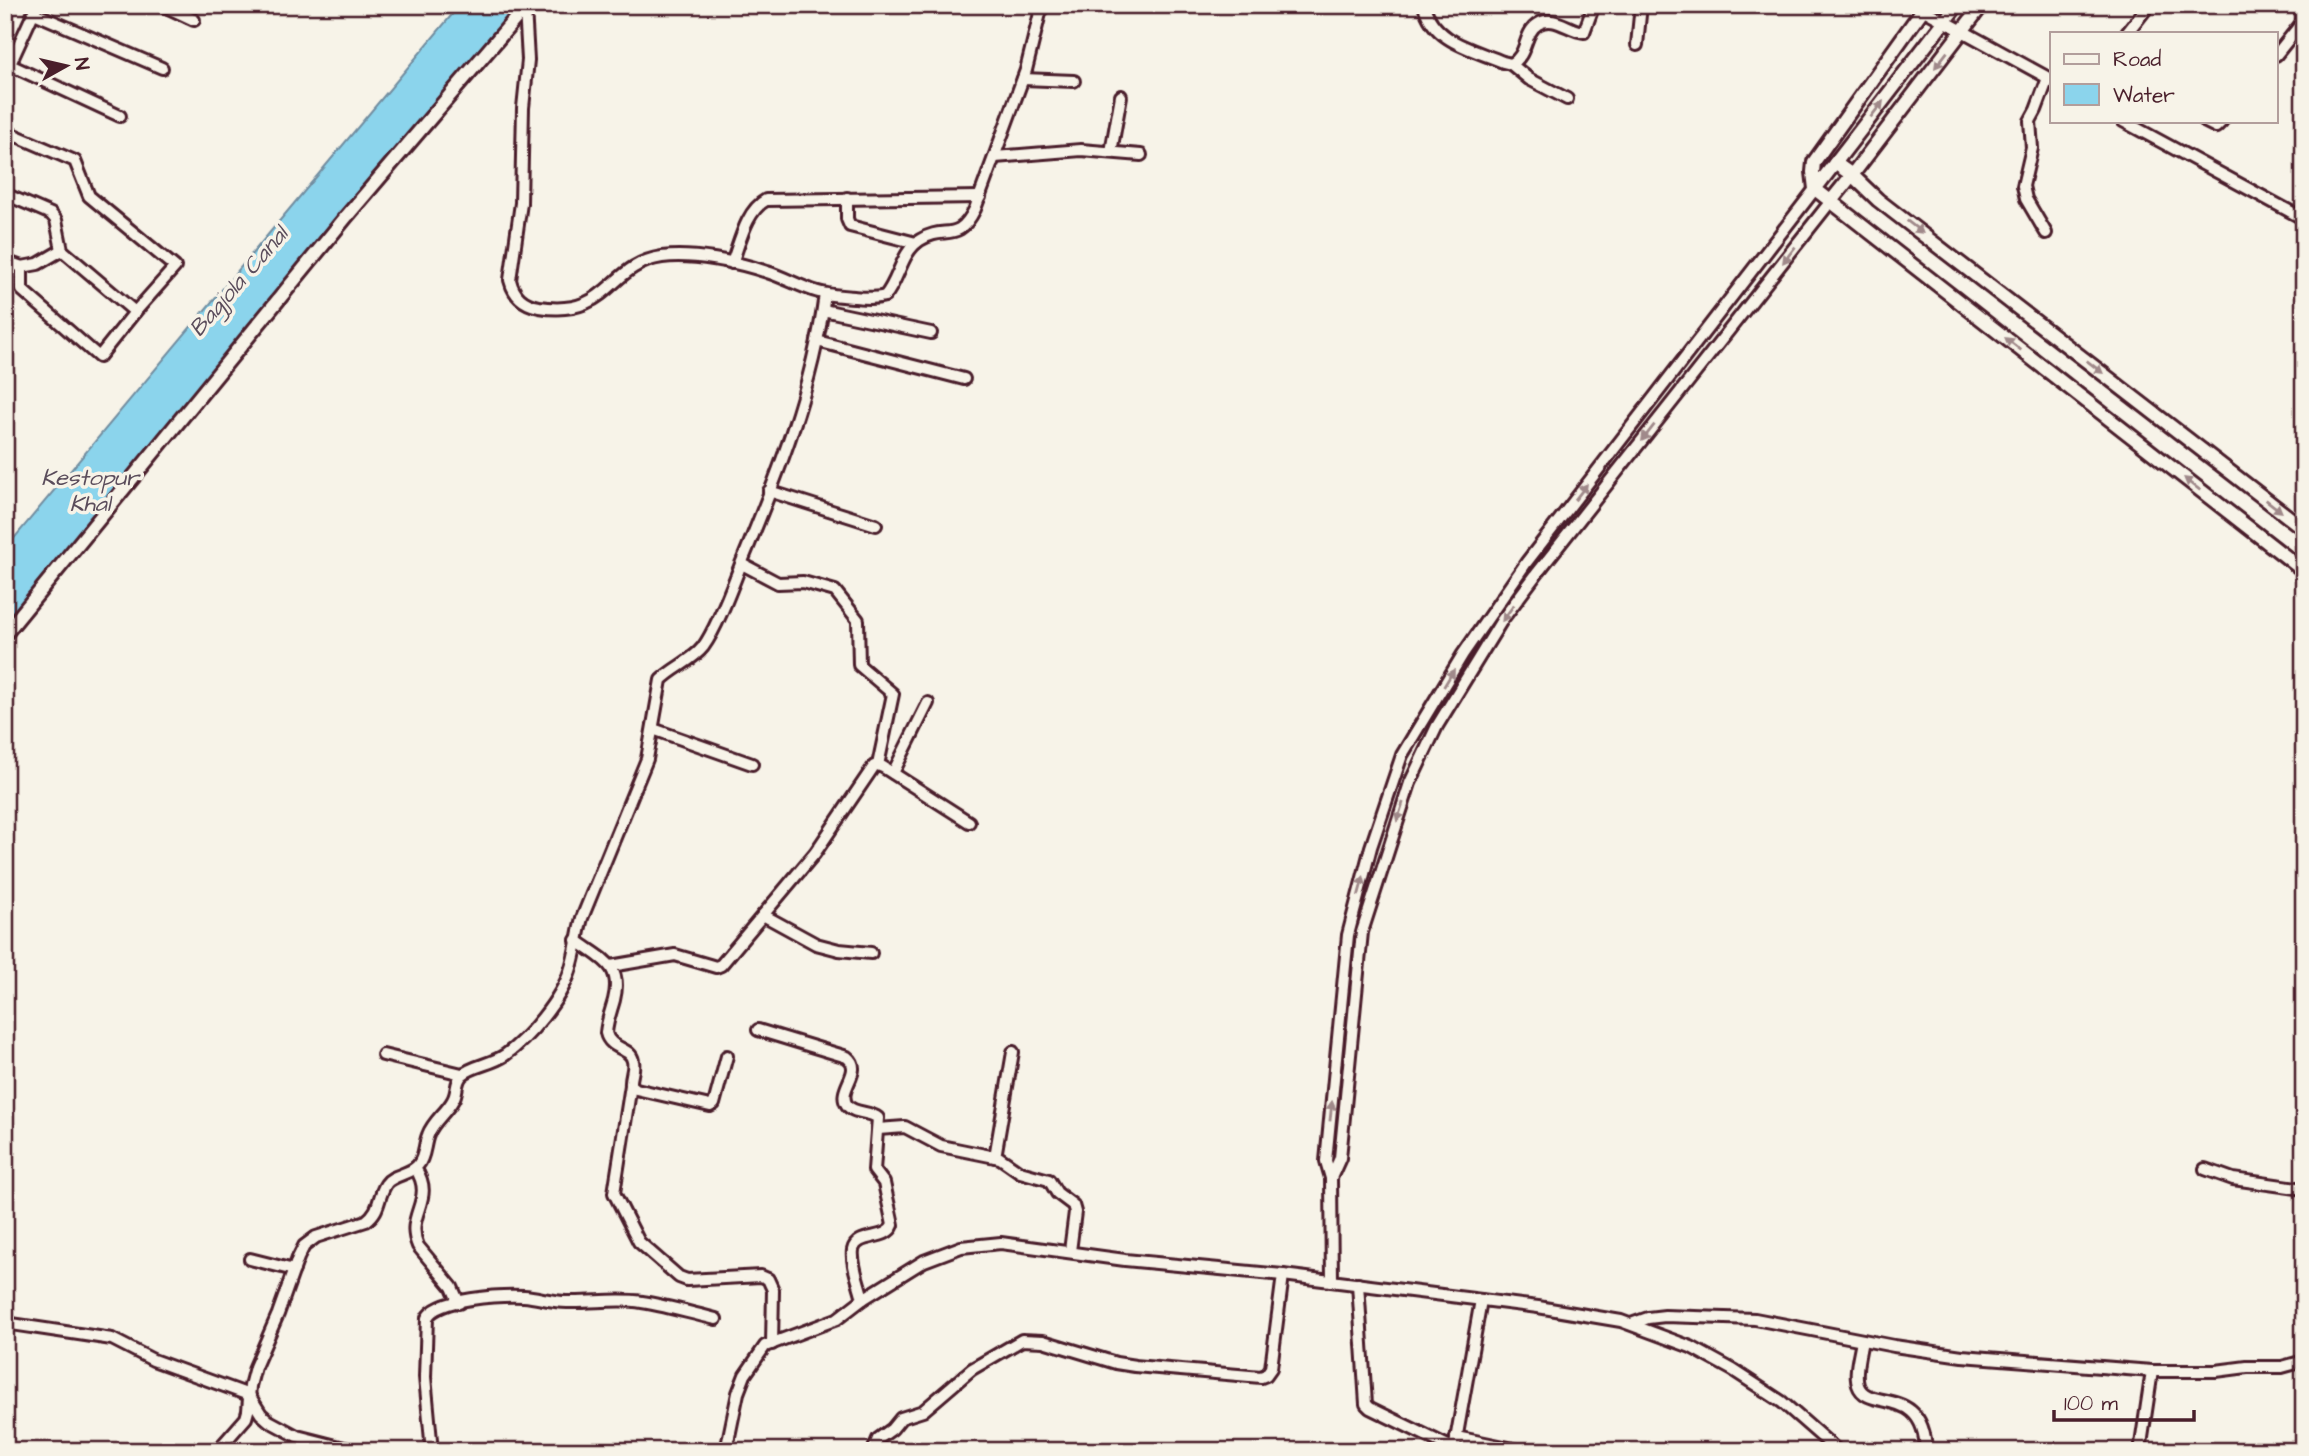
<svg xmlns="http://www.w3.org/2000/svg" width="2309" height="1456" viewBox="0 0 2309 1456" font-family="'Architects Daughter',sans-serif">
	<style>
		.water { fill: #8bd4ec; stroke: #718c9f; stroke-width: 2 }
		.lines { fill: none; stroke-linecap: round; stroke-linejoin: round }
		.minor-casing { stroke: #4a1f2b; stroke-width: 16 }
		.tertiary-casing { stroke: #4a1f2b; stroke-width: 18 }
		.minor { stroke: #f7f3e8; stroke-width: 10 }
		.tertiary { stroke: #f7f3e8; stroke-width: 12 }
		.oneway { fill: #a0898a }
		.labels { text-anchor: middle; stroke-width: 7; stroke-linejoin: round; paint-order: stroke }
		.water-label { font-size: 23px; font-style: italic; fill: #5a4c5b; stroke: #f7f3e8 }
	</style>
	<rect width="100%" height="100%" fill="#f7f3e8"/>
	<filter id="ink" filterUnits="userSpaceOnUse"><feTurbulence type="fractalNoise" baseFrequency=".0143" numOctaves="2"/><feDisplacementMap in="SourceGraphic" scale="14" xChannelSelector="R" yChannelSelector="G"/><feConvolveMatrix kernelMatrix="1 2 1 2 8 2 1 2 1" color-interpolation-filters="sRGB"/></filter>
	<g filter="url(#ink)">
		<path class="water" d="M460 5H531L5 634V549Z"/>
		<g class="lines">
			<defs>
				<g id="minor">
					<path d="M162 5 194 20"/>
					<path d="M1424 5C1433 42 1472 49 1503 62L1511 64C1528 56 1523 33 1538 24 1554 14 1569 31 1584 32L1594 5"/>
					<path d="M1915 5 2052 80"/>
					<path d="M525 8 528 60 523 108 521 203 510 280C514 296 523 304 539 307 611 318 607 265 662 257 692 253 738 262 767 272 787 278 807 291 827 294 836 296 845 296 854 297 865 298 874 299 885 296 899 280 901 252 920 240 945 224 957 245 975 209L1026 70 1042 5"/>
					<path d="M34 13 162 68"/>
					<path d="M2127 33 2149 5"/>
					<path d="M1637 45 1641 5"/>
					<path d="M2276 55 2304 20"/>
					<path d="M1511 64 1529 79 1567 99"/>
					<path d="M10 65 120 116"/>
					<path d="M5 75 37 5"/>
					<path d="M1023 79 1074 81"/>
					<path d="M2123 121 2304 219"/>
					<path d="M2204 121 2216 127 2222 121"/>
					<path d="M5 131 75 161 89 196 175 267 135 312 99 357 22 290V267"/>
					<path d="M1111 152 1121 96"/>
					<path d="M995 157 1081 150 1141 155"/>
					<path d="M5 194 51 214 56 220 62 250 135 312"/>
					<path d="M847 198V219L850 226 916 243"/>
					<path d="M2046 233 2026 199 2023 186 2032 148 2030 121 2036 110 2048 78"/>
					<path d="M5 261 22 267"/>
					<path d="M732 263C740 242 746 211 766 200L980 197"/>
					<path d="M22 267 38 264 62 250"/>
					<path d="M823 310 931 333"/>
					<path d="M817 341 964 379"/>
					<path d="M769 491 876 525"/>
					<path d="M742 564 778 583 803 582 835 591 858 620 859 665 893 694 878 765"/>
					<path d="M653 729 752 764"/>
					<path d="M893 773 928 703"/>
					<path d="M763 915 816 944 839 950 871 953"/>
					<path d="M576 940C601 959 623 964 614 1000 611 1011 607 1021 606 1033 610 1050 631 1047 633 1061 635 1069 630 1077 631 1085L636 1089 710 1106 714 1104 727 1056"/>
					<path d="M611 966 675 955 716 967 721 965 815 853 874 766 878 765 883 767 969 822"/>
					<path d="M758 1030 847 1057C865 1071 836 1089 847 1105 853 1114 870 1111 878 1118L874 1170 884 1183 893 1225C887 1241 857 1232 853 1250 851 1264 860 1285 863 1299"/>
					<path d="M383 1055 462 1074"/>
					<path d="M631 1085 614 1193 639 1242 679 1277 687 1280 761 1276 768 1279 773 1290 772 1344"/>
					<path d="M878 1129 905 1127 941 1146 1000 1158 1020 1172 1049 1180 1057 1193 1073 1205 1075 1212 1070 1251"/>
					<path d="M995 1157 1013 1052"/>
					<path d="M415 1168C437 1200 404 1214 418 1246L452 1287 459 1303"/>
					<path d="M2205 1169 2233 1179 2304 1189"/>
					<path d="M1331 1178 1340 1158 1362 932 1410 783 1437 726 1502 620 1538 572 1831 201"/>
					<path d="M250 1259 294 1270"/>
					<path d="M1332 1281 1331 1178 1326 1161 1348 935 1371 847 1402 755 1463 654 1526 563 1815 189"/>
					<path d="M1358 1284 1366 1404 1370 1408 1454 1449"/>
					<path d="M5 1323 112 1339 153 1360 249 1395 261 1414 269 1421 297 1436 356 1451"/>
					<path d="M1631 1324 1648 1318 1665 1316 1755 1319 1894 1346 1962 1356 2152 1371H2216L2247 1367H2282L2304 1361"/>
					<path d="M1862 1340C1860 1353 1854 1372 1858 1385 1867 1413 1924 1383 1926 1451"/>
					<path d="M1456 1437 1514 1449"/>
					<path d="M217 1451 246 1418 248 1411 250 1386 255 1367 278 1314 298 1258 304 1246 316 1237 366 1221C381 1210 377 1198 386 1184 393 1174 410 1175 418 1165 425 1157 424 1145 428 1135 433 1121 446 1113 453 1100 458 1092 455 1082 462 1075 471 1066 493 1064 505 1055 529 1038 561 999 570 971 576 954 577 936 582 918L647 759 661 680C674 667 692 661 703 647 717 628 732 587 741 564 777 477 813 388 825 294"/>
					<path d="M432 1451 425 1377 427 1318C436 1298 503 1295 524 1296 538 1297 552 1302 567 1302 592 1303 617 1298 642 1302 667 1306 691 1313 716 1319"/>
					<path d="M726 1451 738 1393 745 1375 765 1346 837 1319 863 1299 924 1261 961 1247 1001 1243 1125 1260 1283 1275 1538 1307 1621 1321 1691 1347 1733 1370 1782 1402 1838 1451"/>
					<path d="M873 1451 878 1439 892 1429 901 1418 923 1411 972 1369 1022 1340 1043 1341 1116 1363 1135 1366 1261 1377 1266 1375 1271 1368 1283 1275"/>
					<path d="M1454 1451 1481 1300"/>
					<path d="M2140 1451 2152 1371"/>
				</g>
				<g id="tertiary">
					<path d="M1957 5 1815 189 2304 571"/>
					<path d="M1982 5 1852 175 1878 200 2304 529"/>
					<path d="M1815 189 1813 172 1814 162 1926 5"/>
					<path d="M1831 201 1852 175 1835 163"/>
					<path d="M5 634 346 217 527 5"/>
				</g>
			</defs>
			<use href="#minor" class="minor-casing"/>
			<use href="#tertiary" class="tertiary-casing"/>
			<use href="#minor" class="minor"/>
			<use href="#tertiary" class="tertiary"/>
		</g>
		<defs><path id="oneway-solid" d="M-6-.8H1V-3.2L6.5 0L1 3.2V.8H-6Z" transform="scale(1.75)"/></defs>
		<g class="oneway">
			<use href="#oneway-solid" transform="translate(1941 60) rotate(128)"/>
			<use href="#oneway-solid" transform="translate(1877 109) rotate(-52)"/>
			<use href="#oneway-solid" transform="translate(1915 227) rotate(38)"/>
			<use href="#oneway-solid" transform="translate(1789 255) rotate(128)"/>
			<use href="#oneway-solid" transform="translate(2013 344) rotate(-142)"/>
			<use href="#oneway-solid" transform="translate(2095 367) rotate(38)"/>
			<use href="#oneway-solid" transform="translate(1648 433) rotate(128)"/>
			<use href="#oneway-solid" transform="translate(2192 484) rotate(-142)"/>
			<use href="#oneway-solid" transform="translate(1581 492) rotate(-52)"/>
			<use href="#oneway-solid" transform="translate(2274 506) rotate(38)"/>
			<use href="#oneway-solid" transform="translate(1508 613) rotate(126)"/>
			<use href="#oneway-solid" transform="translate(1449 678) rotate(-59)"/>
			<use href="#oneway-solid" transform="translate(1400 812) rotate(108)"/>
			<use href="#oneway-solid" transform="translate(1361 886) rotate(-75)"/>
			<use href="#oneway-solid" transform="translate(1331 1111) rotate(-84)"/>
		</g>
	</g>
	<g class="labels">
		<g class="water-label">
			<text transform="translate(238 281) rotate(-49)" y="8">Bagjola Canal</text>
			<text x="90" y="485">Kestopur<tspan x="90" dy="26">Khal</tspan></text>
		</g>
	</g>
	<rect width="2309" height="1456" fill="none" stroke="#f7f3e8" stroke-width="28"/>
	<rect x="14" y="14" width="2281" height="1428" fill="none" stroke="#4a1f2b" stroke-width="2.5" filter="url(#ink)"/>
	<rect x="2050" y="32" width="228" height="91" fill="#f7f3e8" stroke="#b29e9c" stroke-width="2"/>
	<rect x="2064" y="54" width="35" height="10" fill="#f7f3e8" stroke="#b29e9c" stroke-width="2"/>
	<text x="2113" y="66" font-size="21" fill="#4a1f2b">Road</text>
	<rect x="2064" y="84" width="35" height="21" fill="#8bd4ec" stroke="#b29e9c" stroke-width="2"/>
	<text x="2113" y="102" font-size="21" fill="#4a1f2b">Water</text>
	<g transform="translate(66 66) rotate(82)" stroke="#f7f3e8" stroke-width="5" paint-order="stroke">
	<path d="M0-5L12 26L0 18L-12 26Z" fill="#4a1f2b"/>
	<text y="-10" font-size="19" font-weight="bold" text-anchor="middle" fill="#4a1f2b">N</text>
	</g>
	<path d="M2054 1410v10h140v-10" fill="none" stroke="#4a1f2b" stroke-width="3.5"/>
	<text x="2064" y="1410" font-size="21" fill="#4a1f2b" stroke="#f7f3e8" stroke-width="5" paint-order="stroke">100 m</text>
</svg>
